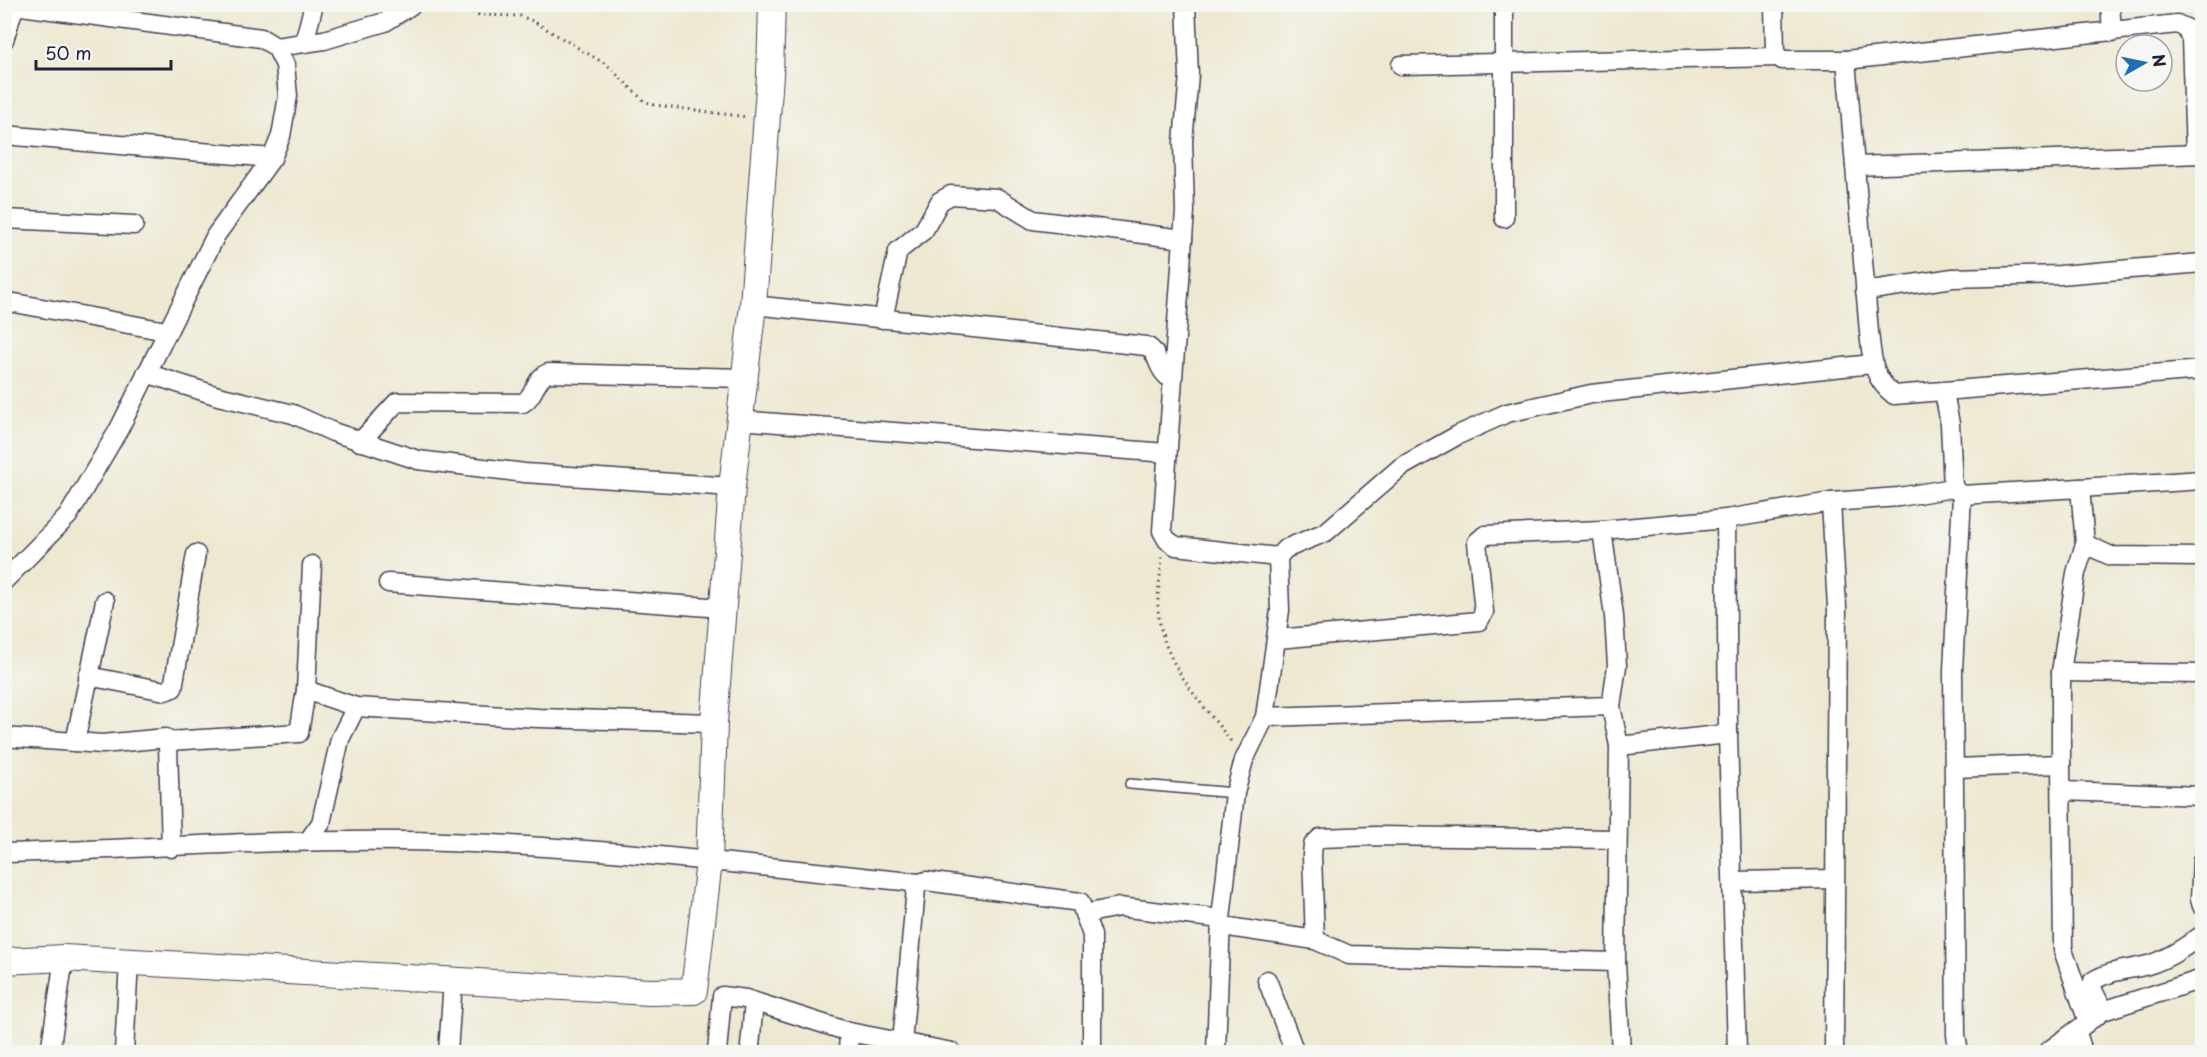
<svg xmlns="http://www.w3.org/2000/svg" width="2207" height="1057" viewBox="0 0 2207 1057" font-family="'Playpen Sans',sans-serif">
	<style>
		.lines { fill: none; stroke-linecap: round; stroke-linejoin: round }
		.lane-casing { stroke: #414052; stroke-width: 12 }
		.street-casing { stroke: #414052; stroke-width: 21 }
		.secondary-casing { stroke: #414052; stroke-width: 28 }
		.path { stroke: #414052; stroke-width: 3; stroke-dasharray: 1.5 4.5; stroke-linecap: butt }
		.lane { stroke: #fff; stroke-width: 9 }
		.street { stroke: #fff; stroke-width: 18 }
		.secondary { stroke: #fff; stroke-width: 26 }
	</style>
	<rect width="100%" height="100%" fill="#f6f6f2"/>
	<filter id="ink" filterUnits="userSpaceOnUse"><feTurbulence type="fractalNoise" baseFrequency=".0167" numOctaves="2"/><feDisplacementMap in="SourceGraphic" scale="12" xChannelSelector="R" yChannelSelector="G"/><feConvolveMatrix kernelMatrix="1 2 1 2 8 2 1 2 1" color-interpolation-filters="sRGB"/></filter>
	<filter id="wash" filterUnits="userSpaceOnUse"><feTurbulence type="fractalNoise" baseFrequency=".008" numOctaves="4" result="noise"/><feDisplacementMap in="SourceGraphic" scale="24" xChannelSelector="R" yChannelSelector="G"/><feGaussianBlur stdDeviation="1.35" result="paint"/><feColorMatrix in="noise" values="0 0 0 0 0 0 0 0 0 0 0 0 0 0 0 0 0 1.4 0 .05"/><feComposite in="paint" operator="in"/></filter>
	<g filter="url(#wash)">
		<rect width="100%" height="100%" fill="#eee8d1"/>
	</g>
	<g filter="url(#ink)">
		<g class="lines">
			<defs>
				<path id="lane" d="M1130 784 1235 793"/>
				<g id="street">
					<path d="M1186 4 1189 75 1183 142 1185 211 1162 531 1167 540 1176 546 1278 557"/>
					<path d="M1774 4 1775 53 1782 60H1846L2177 24 2186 28 2191 39 2195 154"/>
					<path d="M2110 4 2112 32"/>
					<path d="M4 40 15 4"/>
					<path d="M304 43 314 4"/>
					<path d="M276 47 324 40 385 22 413 4"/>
					<path d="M1846 60 1869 332C1872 358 1872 378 1894 395L2202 370"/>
					<path d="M1401 65 1778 57"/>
					<path d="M4 135 272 158"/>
					<path d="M1855 166 2202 154"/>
					<path d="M1504 218V4"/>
					<path d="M4 219 134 225"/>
					<path d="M1865 291 1953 278 2060 275 2202 263"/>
					<path d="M4 301 166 331"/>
					<path d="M753 305 1146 346C1160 352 1155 369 1171 379"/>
					<path d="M883 319 898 251 924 230 940 201 951 195 997 198 1033 220 1183 239"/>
					<path d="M146 373 218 396 293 414 333 432 418 460 525 473 732 487"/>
					<path d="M1944 392 1950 424 1953 488"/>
					<path d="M739 420 1167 453"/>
					<path d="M360 442 397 402 523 403C535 396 535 378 548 373L744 378"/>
					<path d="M2080 488 2202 480"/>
					<path d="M1831 502 1837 607 1834 1052"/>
					<path d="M1726 519 1728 734 1737 1052"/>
					<path d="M1602 530 1614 616 1617 666 1611 706 1619 746 1616 962 1621 1052"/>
					<path d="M4 581 68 516 119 429 216 235 272 158 281 136 288 96 285 65 276 47 261 38 14 5"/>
					<path d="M388 583 722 608"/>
					<path d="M1277 639 1479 621 1484 612 1477 542 1485 535 1602 530 1726 519 1831 502 1899 497 1953 488 1962 495 2080 488 2085 544"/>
					<path d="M2061 672 2202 674"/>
					<path d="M88 676 165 691 173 688 196 554"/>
					<path d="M306 690 356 707 538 718 714 723"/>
					<path d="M1265 717 1611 706"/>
					<path d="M4 737 75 742 105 601"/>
					<path d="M168 741 299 733 306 690 312 565"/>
					<path d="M75 742 102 744 166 738 168 746 171 848"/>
					<path d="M1619 746 1728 734"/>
					<path d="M1955 768 2061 764"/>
					<path d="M2062 791 2202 796"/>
					<path d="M308 841 321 823 340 739 356 707"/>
					<path d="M4 853C138 849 272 839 405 841 577 844 749 865 920 883"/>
					<path d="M2202 861 2200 899 2202 906"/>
					<path d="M1734 881 1834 879"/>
					<path d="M1084 914 1119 907 1221 919"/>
					<path d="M1222 926 1315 940 1349 955 1616 962"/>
					<path d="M1315 940 1312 855 1313 845 1320 838 1375 836 1617 839"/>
					<path d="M1267 980 1295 1052"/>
					<path d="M2103 1011 2092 988 2093 981C2110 970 2129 970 2148 965 2168 959 2185 947 2202 935"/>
					<path d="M2094 1018 2103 1011 2202 979"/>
					<path d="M2077 1032 2083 1052"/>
					<path d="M902 1043 916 888 920 883 926 881 1080 902 1092 935V1052"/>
					<path d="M750 1046 754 1002"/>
					<path d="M50 1052 64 958"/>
					<path d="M124 1052 129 962"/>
					<path d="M448 1052 453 981"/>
					<path d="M717 1052 722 996 746 999 849 1032"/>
					<path d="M848 1052 849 1032 952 1052"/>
					<path d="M1216 1052 1221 919 1235 793 1244 760 1265 717 1280 610 1278 557 1285 549 1326 532 1401 467 1458 435 1507 413 1591 394 1872 364"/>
					<path d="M1959 1052 1956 1035 1953 670 1962 495"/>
					<path d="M2047 1052 2088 1022 2063 950 2061 764V672L2076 573 2085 544 2111 556 2202 557"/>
				</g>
				<path id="secondary" d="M4 961 64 958 650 992 694 991 709 861 714 723 732 487 753 305 770 75 772 4"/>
			</defs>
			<use href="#lane" class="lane-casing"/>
			<use href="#street" class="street-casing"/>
			<use href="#secondary" class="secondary-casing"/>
			<g class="path">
				<path d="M456 4 479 15 520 16 533 21 607 65 644 101 655 105 747 117"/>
				<path d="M1162 557C1161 574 1157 592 1158 608 1161 664 1202 702 1233 744"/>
			</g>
			<use href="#lane" class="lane"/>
			<use href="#street" class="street"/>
			<use href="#secondary" class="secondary"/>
		</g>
	</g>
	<rect width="2207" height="1057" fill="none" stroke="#f6f6f2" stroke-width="24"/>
	<g transform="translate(2144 63) rotate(81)"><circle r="28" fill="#f6f6f2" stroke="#a1a1a9" stroke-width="1.5"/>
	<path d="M0-4.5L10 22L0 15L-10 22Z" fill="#1f6fb2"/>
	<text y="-9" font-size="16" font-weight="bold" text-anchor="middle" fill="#22223b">N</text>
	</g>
	<path d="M36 60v9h135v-9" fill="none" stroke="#22223b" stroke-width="3"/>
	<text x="45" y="60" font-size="18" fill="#22223b" stroke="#f6f6f2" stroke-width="4.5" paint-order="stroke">50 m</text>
</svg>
